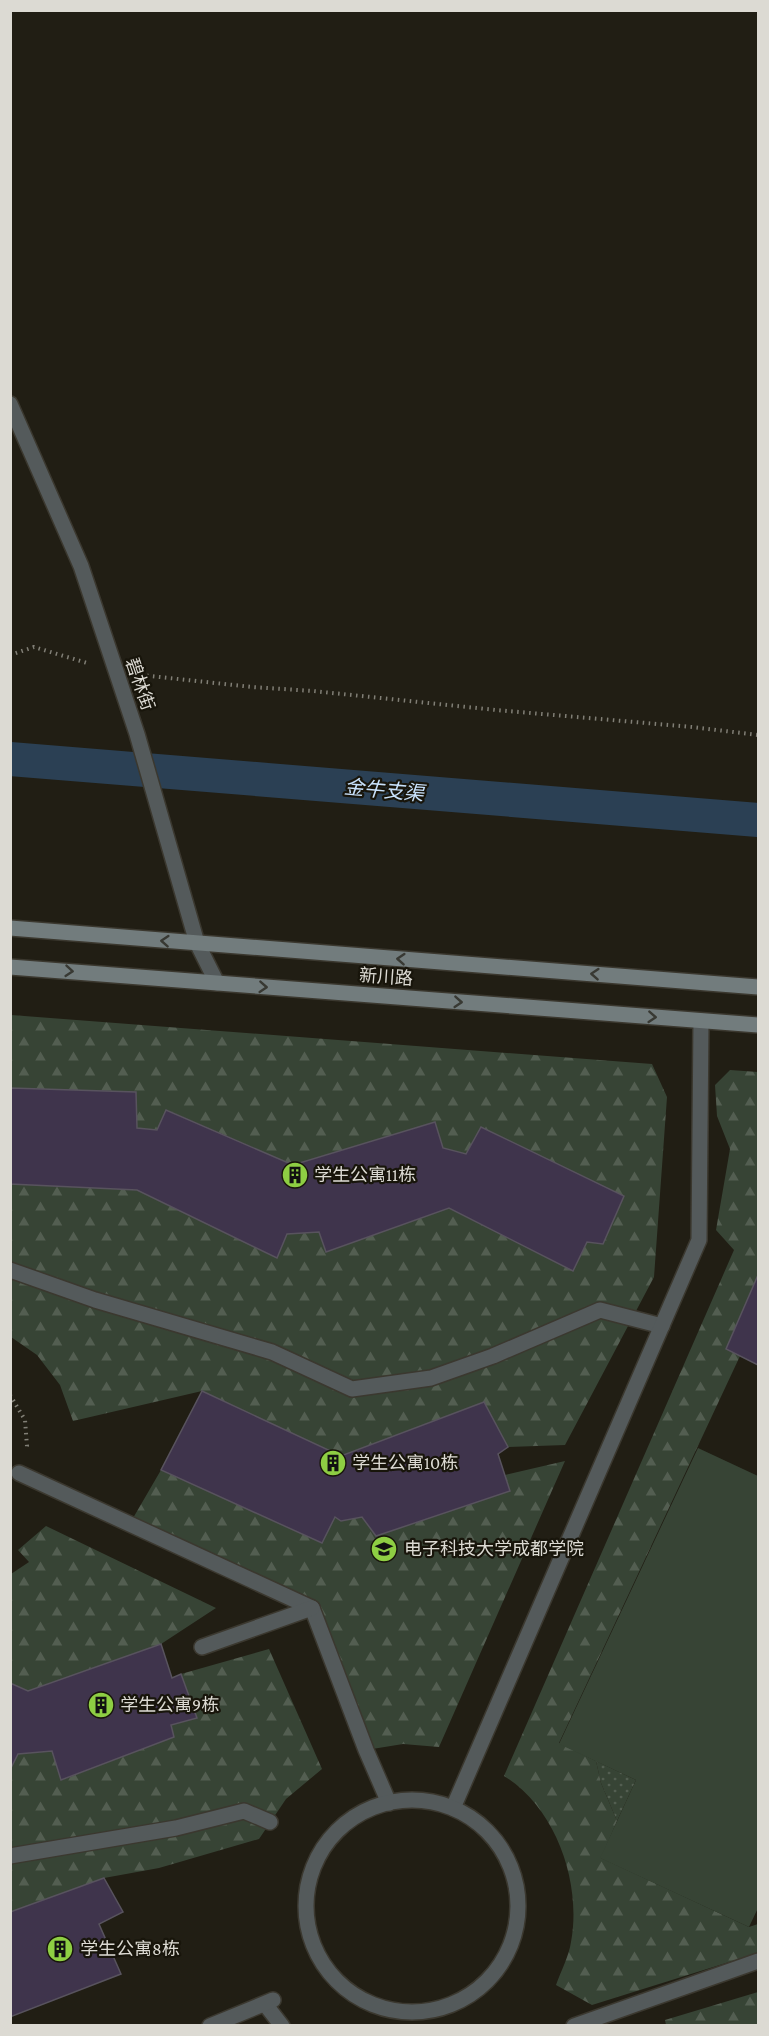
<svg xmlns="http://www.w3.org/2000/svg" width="769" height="2036" viewBox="0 0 769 2036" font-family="'Crimson Pro','Noto Sans SC',serif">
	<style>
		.grass { fill: url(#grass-dots) }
		.forest { fill: url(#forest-firs) }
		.pitch { fill: #374435 }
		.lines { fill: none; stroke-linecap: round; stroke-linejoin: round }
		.canal { stroke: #2b4054; stroke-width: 34 }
		.building { fill: #3f344c; stroke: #58535e; stroke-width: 1.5 }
		.service-casing { stroke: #3b382f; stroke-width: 18 }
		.pedestrian-casing { stroke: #3b382f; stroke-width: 18 }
		.minor-casing { stroke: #3b382f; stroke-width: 18 }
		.secondary-casing { stroke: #3b382f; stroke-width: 18 }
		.path { stroke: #817f76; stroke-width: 4; stroke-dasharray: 1.5 4.5; stroke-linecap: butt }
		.service { stroke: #545a5b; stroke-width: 15 }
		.pedestrian { stroke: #545a5b; stroke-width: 15 }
		.minor { stroke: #545a5b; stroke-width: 15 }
		.secondary { stroke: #727c7d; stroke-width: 15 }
		.oneway { stroke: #383933 }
		.labels { text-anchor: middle; stroke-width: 4.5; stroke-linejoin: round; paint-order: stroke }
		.street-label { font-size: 18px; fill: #dcdad3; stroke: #18150b }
		.poi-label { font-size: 18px; fill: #dcdad3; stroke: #18150b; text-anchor: start }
		.water-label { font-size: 20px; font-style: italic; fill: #c8e1fb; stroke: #18150b }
	</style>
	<defs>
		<pattern id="grass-dots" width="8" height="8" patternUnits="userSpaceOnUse" patternTransform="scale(1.5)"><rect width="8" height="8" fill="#374435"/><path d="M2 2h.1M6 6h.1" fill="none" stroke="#535e51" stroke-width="1.8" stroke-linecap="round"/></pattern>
		<pattern id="forest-firs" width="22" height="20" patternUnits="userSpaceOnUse" patternTransform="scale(1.5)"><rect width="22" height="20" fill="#374435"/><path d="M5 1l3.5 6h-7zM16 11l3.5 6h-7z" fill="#535e51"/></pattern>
	</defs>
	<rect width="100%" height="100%" fill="#211e14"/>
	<path class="grass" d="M596 1761 636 1780 617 1821 601 1783Z"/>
	<g class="forest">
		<path d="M11 1015 652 1064 667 1097 654 1277 565 1445 508 1447 484 1402 341 1456 202 1391 73 1421 60 1385 37 1355 11 1337V1184L137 1190 277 1258 287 1234 319 1232 326 1251 449 1208 587 1242 603 1244 623 1196 481 1128 466 1154 443 1148 435 1122 293 1165 167 1110 157 1130 137 1128 136 1092 11 1088Z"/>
		<path d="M730 1070 758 1072V1275L727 1348 740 1356 559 1743 596 1761 601 1783 617 1821 601 1858 749 1927 758 1924V1953L592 2005 556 1985C561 1971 569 1956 571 1942 582 1883 556 1808 504 1776L734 1250 716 1230 730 1149 717 1116 715 1085Z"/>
		<path d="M565 1461 439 1747 403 1744 366 1750 312 1608 129 1525 161 1470 322 1543 335 1517H362L376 1535 510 1491 505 1475Z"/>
		<path d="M46 1526 216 1608 161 1644 28 1691 11 1683V1574L29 1562 18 1550Z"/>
		<path d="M269 1649 322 1769 286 1799 259 1839 159 1868 104 1878 11 1912 10 1770 18 1754 52 1751 62 1780 174 1737 171 1725 197 1718 181 1674Z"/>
		<path d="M758 1992V2025H666L665 2020Z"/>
	</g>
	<path class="pitch" d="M698 1448 758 1476V1908L749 1927 600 1858 636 1780 559 1744Z"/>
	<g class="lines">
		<path class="canal" d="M10 759 758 820"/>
	</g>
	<g class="building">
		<path d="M10 1088 136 1092 137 1128 157 1130 166 1110 293 1165 435 1122 443 1148 466 1154 481 1127 624 1196 603 1244 587 1242 573 1271 449 1208 326 1252 319 1232 287 1234 277 1258 137 1190 10 1184Z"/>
		<path d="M758 1275V1365L726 1349Z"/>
		<path d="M202 1391 341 1456 484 1402 508 1447 498 1454 510 1491 376 1536 362 1517 341 1521 335 1517 322 1543 161 1470Z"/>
		<path d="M161 1644 172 1678 181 1674 197 1718 171 1725 174 1737 61 1780 52 1751 18 1754 10 1770V1683L28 1691Z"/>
		<path d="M104 1878 123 1912 99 1924 121 1974 10 2017V1912Z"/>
	</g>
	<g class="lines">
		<defs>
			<g id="service">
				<path d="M10 1270 95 1300 272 1352 352 1389 431 1378 493 1356 600 1310 662 1326"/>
				<path d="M19 1473 312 1608 366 1750 389 1803"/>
				<path d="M202 1647 312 1608"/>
				<path d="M453 1808 699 1240 701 1021"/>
				<path d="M10 1856 176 1828 244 1811 270 1822"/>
				<path d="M265 2004 282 2026"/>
				<path d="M210 2026 273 2000"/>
				<path d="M574 2026 758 1961"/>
			</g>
			<circle id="pedestrian" cx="412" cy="1906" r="106"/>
			<path id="minor" d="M10 404 81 566 137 734 197 943 217 983"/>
			<g id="secondary">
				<path d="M10 928 758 987"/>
				<path d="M10 967 758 1025"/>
			</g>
		</defs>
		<use href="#service" class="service-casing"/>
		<use href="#pedestrian" class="pedestrian-casing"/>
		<use href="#minor" class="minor-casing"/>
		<use href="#secondary" class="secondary-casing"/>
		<g class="path">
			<path d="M10 655 34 647 87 663"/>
			<path d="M141 675 252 687 313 691 496 710 692 727 758 735"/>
			<path d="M10 1395 25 1420 27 1446 26 1450"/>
		</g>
		<use href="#service" class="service"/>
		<use href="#pedestrian" class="pedestrian"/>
		<use href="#minor" class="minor"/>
		<use href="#secondary" class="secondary"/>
	</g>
	<defs><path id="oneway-chevron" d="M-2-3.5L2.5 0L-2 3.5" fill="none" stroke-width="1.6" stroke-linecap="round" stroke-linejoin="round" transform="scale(1.5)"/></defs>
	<g class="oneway">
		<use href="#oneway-chevron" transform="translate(165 941) rotate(-176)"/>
		<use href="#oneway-chevron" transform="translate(401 959) rotate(-176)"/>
		<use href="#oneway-chevron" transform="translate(69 971) rotate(5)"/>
		<use href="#oneway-chevron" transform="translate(595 974) rotate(-176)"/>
		<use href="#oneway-chevron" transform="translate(263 987) rotate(4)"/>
		<use href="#oneway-chevron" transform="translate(458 1002) rotate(4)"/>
		<use href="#oneway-chevron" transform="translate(652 1017) rotate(4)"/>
	</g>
	<defs>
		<symbol id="building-disc" viewBox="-11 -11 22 22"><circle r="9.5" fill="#8ece43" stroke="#18150b"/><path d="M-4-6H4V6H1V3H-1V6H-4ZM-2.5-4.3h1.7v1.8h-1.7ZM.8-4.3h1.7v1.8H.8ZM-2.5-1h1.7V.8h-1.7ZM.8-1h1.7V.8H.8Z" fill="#111"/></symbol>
		<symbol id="university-disc" viewBox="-11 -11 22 22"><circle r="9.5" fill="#8ece43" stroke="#18150b"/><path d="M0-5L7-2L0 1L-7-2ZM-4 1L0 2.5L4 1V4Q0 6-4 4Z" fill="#111"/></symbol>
	</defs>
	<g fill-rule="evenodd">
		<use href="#building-disc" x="280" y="1160" width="30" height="30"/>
		<use href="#building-disc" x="318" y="1448" width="30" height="30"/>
		<use href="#university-disc" x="369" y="1534" width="30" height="30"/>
		<use href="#building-disc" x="86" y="1690" width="30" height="30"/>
		<use href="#building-disc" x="45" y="1934" width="30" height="30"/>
	</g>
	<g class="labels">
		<g class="street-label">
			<text transform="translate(140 684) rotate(71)" y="6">碧林街</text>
			<text transform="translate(386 977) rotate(4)" y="6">新川路</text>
		</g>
		<g class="poi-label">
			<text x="314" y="1181">学生公寓11栋</text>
			<text x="352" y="1469">学生公寓10栋</text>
			<text x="404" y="1555">电子科技大学成都学院</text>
			<text x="120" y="1711">学生公寓9栋</text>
			<text x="80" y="1955">学生公寓8栋</text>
		</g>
		<g class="water-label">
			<text transform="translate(384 790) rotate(5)" y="7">金牛支渠</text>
		</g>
	</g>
	<rect width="769" height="2036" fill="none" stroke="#dcdad3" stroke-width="24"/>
</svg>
